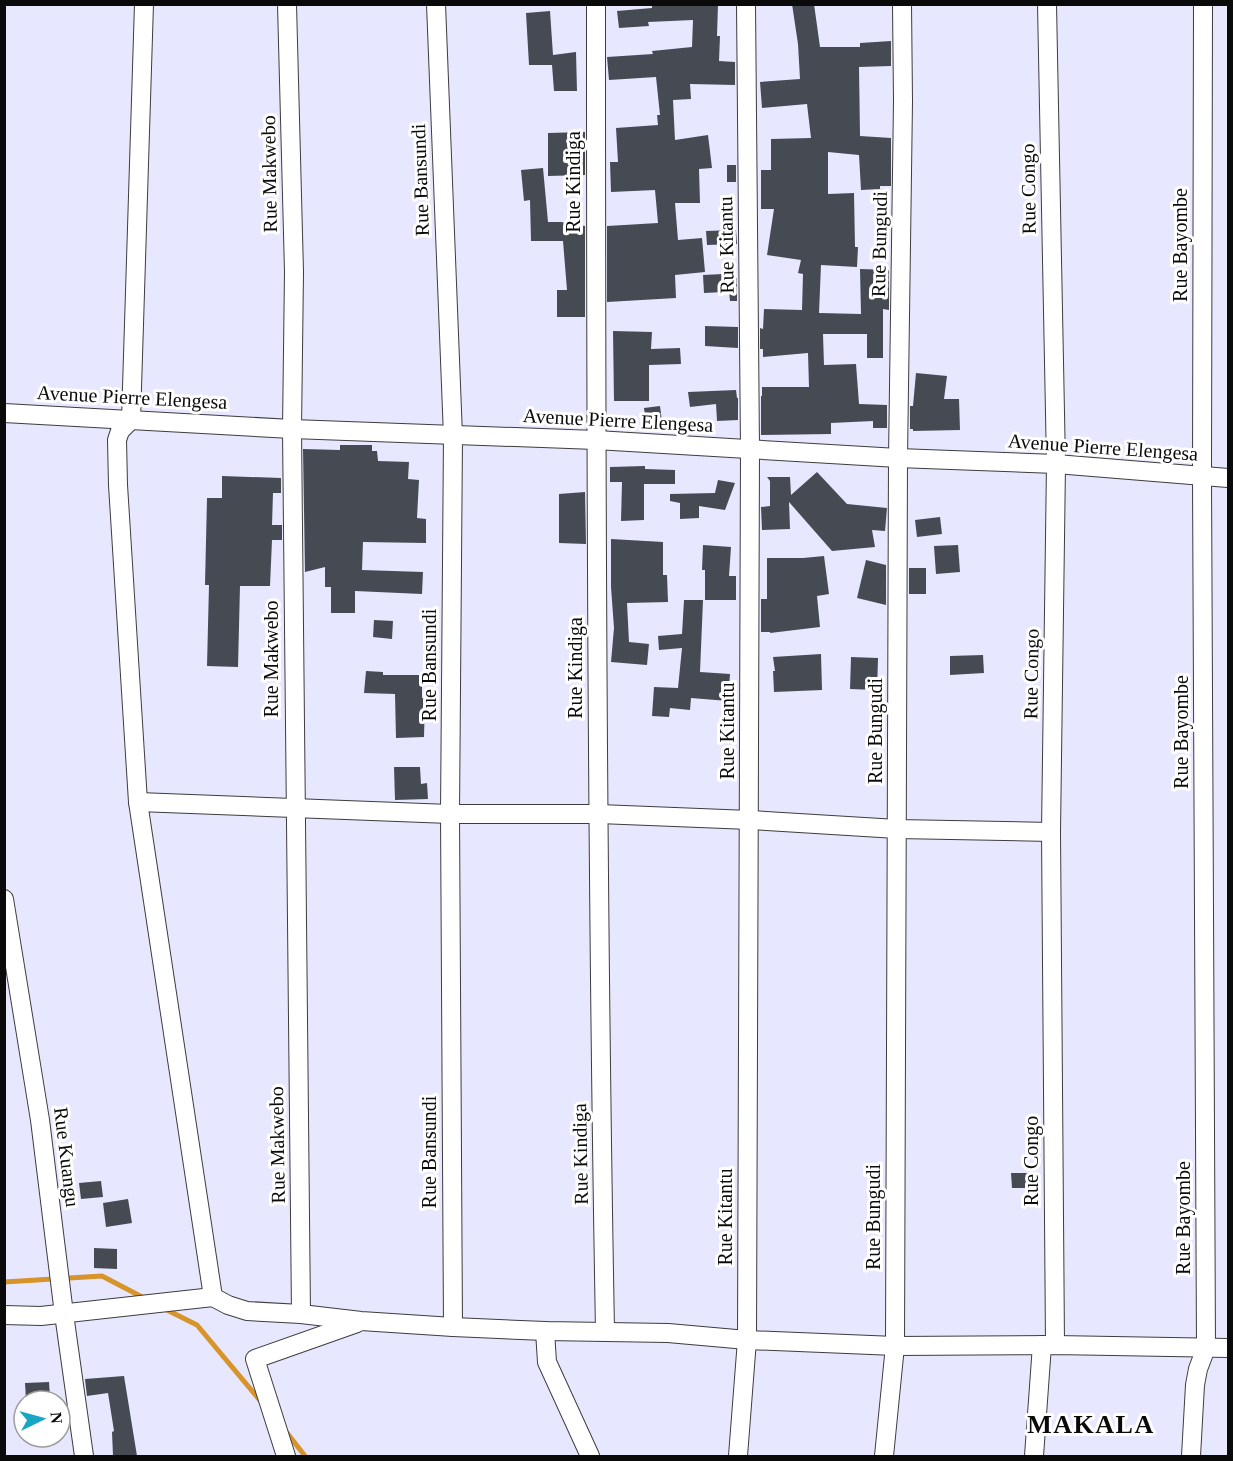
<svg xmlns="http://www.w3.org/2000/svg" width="1233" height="1461" viewBox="0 0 1233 1461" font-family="'Times New Roman',serif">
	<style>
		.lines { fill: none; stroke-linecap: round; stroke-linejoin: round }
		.stream { stroke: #d79429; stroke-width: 5 }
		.building { fill: #464b53 }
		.street-casing { stroke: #3d3d3d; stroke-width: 20 }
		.street { stroke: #fff; stroke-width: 18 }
		.labels { text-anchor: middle; stroke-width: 6; stroke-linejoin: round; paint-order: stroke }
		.street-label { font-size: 20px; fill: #0a0a0a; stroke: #fff }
		.district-label { font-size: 26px; font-weight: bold; letter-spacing: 1.5px; fill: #0a0a0a; stroke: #fff }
	</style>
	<rect width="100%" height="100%" fill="#e7e7ff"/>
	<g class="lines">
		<g class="stream">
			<path d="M4 1282 102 1276 146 1299"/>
			<path d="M163 1308 197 1325 263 1404"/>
			<path d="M284 1429 305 1456"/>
		</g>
	</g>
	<g class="building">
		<path d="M652 4H718L717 36H720L719 61 735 62V85L690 84 691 99 673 100 675 140 708 135 712 168 699 169 700 203H675L678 240 702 238 705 272 675 275 676 298 607 302V226L658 223 655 190 611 192 610 162H618L616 128 658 125 657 115H660L656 77 609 80 607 57 653 54 652 51 692 47 693 20 648 22 649 26 619 28 617 11 652 8Z"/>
		<path d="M792 4H814L820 47H860V43L891 41V66L859 67 860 136 891 138V186H880V189L861 190 859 155 828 152V194L854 193 855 247H858L857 267 821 265 819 313 861 314 860 269 889 270V310L883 309V358H867V334H823L824 365 856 364 859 404 887 405V428H873V421L831 423V434L761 435V396H762V387H809L808 353 763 357V349H760V328L763 329 764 309 802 310 803 274 798 273 801 260 767 255 774 209H761V170H771V139L811 138 807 104 762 108 760 82 800 79 798 44Z"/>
		<path d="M550 11 553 55 576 52 577 91H554L552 65H529L526 13Z"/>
		<path d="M585 132V175L548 176V133Z"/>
		<rect x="727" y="165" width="9" height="17"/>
		<path d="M543 168 548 222H561L585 226V317H557V290H567L563 241H531L530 200 524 201 521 170Z"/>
		<path d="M736 230 737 244 707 245 706 231Z"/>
		<path d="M723 274 724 292 704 293 703 275Z"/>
		<path d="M737 278V301H730L728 279Z"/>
		<path d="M705 326 738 327V348L705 346Z"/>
		<path d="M613 331 652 332 651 349 680 348 681 364 649 365V401H614Z"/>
		<path d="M916 373 947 376 944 399H959L960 430 913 431V429H910V406H913Z"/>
		<path d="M736 390 737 398H738V420L717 421 716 404 690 407 688 392Z"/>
		<path d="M660 406 662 421 646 423 644 408Z"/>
		<path d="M340 445H372V451H377L378 461 409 462 408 479 419 480 417 518 426 519V543L363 542 362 570 423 572 422 594 355 591V613H331V587H325V567L305 572 303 449 340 450Z"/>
		<path d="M645 466V469L675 470V484H644V520L621 521 622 482H610V467Z"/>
		<path d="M817 472 847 504 887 508 885 531 872 530 875 547 832 551 789 502 790 529 762 530 761 507 770 506V481L767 477H790L791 495Z"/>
		<path d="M222 476 281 478V493H273L272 525H282V540H272L270 586H240L238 667 207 666 209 585H205L207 498H222Z"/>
		<path d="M718 480 735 483 725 510 699 506V518L680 519V503L670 501V494L715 493Z"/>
		<path d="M585 492 586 544 559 543V494Z"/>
		<path d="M940 517 942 534 917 537 915 520Z"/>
		<path d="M611 539 663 542V575H667L668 602 627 603 629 642 649 644 647 665 611 662 614 628 611 587Z"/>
		<path d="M703 545 731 547 729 576H736V600H705V570H702Z"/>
		<path d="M958 545 960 572 936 574 934 546Z"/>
		<path d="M824 556 829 594 817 596 820 627 770 633V632H761V599H767V558H803Z"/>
		<path d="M866 560 886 565V605L857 598Z"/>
		<rect x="909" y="568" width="17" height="26"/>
		<path d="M684 600H703L700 672 730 674 728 701 691 698 690 710 670 708 669 717 652 716 654 687 678 688 682 648 659 650 658 636 682 634Z"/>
		<path d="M374 620 393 621 392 639 373 637Z"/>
		<path d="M821 654 822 690 774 692 773 671H775L773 657Z"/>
		<path d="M983 655 984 673 950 675V656Z"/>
		<path d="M851 657 878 658 877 690 850 689Z"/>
		<path d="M366 671 383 672V675H422V698H425L424 737 396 738 395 694 364 693Z"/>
		<path d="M394 767H420L421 784 427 783 428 799 395 800Z"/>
		<path d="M1011 1173H1032V1188H1012Z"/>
		<path d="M101 1181 103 1197 81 1199 79 1183Z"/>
		<path d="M128 1199 132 1223 106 1227 103 1203Z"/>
		<path d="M94 1248 117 1249V1269L94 1268Z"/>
		<path d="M124 1376 137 1456H113L112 1432 114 1431 108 1393 87 1396 85 1379Z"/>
		<path d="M49 1382 50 1399 26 1400 25 1383Z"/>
	</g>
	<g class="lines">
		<defs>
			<g id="street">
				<path d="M144 4 131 420 120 431 117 440 118 485 138 802 213 1297"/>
				<path d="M287 4 294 272 292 429 301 1314"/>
				<path d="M436 4 453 436 450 814 453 1327"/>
				<path d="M596 4C596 447 597 889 605 1331"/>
				<path d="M1047 4 1056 464 1051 832 1055 1345"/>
				<path d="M4 413 292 429 596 440 898 458 1056 464 1228 478"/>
				<path d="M138 802 450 814H599L750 820 897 829 1051 832"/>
				<path d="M4 899 40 1120 64 1314 84 1456"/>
				<path d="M4 1315 41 1316 213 1297 228 1305 247 1311 301 1314 361 1321 453 1327 545 1331 668 1333 747 1340 895 1346 1055 1345 1228 1348"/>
				<path d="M545 1331 547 1362 590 1456"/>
				<path d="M286 1456 255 1359 357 1323"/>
				<path d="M738 1456 747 1340 750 449 746 4"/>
				<path d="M884 1456 895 1346 898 458 903 101 902 4"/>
				<path d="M1034 1456 1042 1345"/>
				<path d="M1191 1456 1195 1385 1198 1369 1206 1348 1202 477 1203 4"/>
			</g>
		</defs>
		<use href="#street" class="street-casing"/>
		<use href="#street" class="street"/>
	</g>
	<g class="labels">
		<g class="street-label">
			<text transform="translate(269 174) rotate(-91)" y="7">Rue Makwebo</text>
			<text transform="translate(420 180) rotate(-92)" y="7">Rue Bansundi</text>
			<text transform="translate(573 182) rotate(-90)" y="7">Rue Kindiga</text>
			<text transform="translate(1028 189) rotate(-91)" y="7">Rue Congo</text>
			<text transform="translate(879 244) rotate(-89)" y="7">Rue Bungudi</text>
			<text transform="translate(726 245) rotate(-91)" y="7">Rue Kitantu</text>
			<text transform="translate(1180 245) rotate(-90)" y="7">Rue Bayombe</text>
			<text transform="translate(132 397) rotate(3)" y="7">Avenue Pierre Elengesa</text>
			<text transform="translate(618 420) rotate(3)" y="7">Avenue Pierre Elengesa</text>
			<text transform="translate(1103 447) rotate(4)" y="7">Avenue Pierre Elengesa</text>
			<text transform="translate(271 659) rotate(-90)" y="7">Rue Makwebo</text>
			<text transform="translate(429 665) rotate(-90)" y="7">Rue Bansundi</text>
			<text transform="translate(575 668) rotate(-90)" y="7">Rue Kindiga</text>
			<text transform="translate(1031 674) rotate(-89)" y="7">Rue Congo</text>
			<text transform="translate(727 731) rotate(-90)" y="7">Rue Kitantu</text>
			<text transform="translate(875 731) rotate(-90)" y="7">Rue Bungudi</text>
			<text transform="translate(1181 732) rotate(-90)" y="7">Rue Bayombe</text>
			<text transform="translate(277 1145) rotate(-91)" y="7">Rue Makwebo</text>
			<text transform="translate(429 1152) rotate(-90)" y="7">Rue Bansundi</text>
			<text transform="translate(580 1154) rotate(-91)" y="7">Rue Kindiga</text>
			<text transform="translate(67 1157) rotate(83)" y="7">Rue Kuangu</text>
			<text transform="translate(1031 1161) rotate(-90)" y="7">Rue Congo</text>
			<text transform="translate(725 1217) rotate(-90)" y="7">Rue Kitantu</text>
			<text transform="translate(873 1217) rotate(-90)" y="7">Rue Bungudi</text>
			<text transform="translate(1183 1218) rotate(-90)" y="7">Rue Bayombe</text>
		</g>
		<g class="district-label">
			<text x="1091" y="1433">MAKALA</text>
		</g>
	</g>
	<rect width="1233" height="1461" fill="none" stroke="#0a0a0a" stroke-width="12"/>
	<g transform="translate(42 1419) rotate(85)"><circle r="28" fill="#ffffff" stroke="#9d9d9d" stroke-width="1.5"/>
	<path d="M0-4.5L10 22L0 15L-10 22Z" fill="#19a6c2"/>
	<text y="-9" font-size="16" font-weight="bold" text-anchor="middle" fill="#0a0a0a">N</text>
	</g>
</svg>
